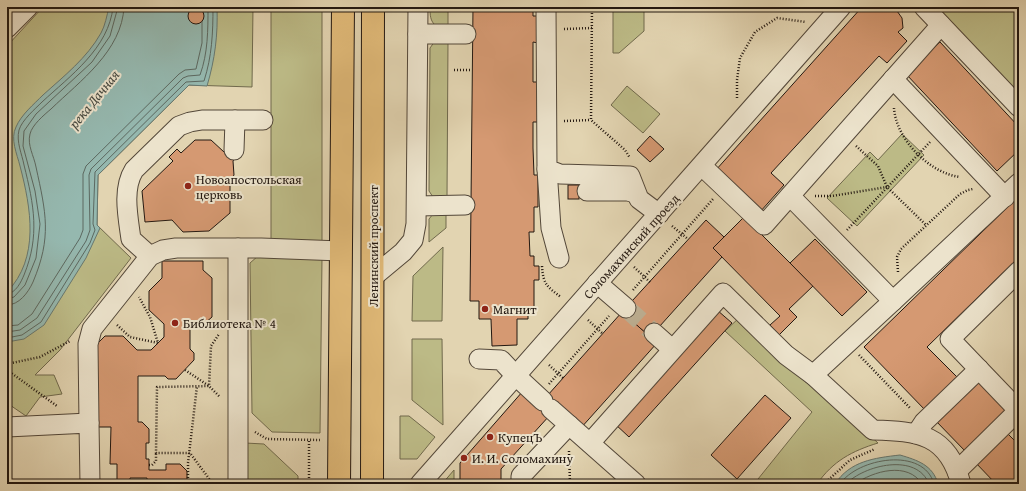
<svg xmlns="http://www.w3.org/2000/svg" width="1026" height="491" viewBox="0 0 1026 491" font-family="'Gentium Book Plus',serif">
	<style>
		.green { fill: #bcba86; stroke: #70694c }
		.water { fill: #95b8af; stroke: #677870 }
		.lines { fill: none; stroke-linecap: round; stroke-linejoin: round }
		.shore { stroke: #5c6860; stroke-width: 1 }
		.building { fill: #d59972; stroke: #231811 }
		.minor-tunnel { stroke: #bcae91; stroke-width: 19; stroke-dasharray: 19 10; stroke-linecap: butt }
		.minor-casing { stroke: #534739; stroke-width: 21 }
		.major-casing { stroke: #231811; stroke-width: 24 }
		.path { stroke: #231811; stroke-width: 2.5; stroke-dasharray: 1 2; stroke-linecap: butt }
		.minor { stroke: #ece3cc; stroke-width: 19 }
		.major { stroke: #e1ba78; stroke-width: 22 }
		.poi-dot { fill: #8f2418; stroke: #ece3cc; stroke-width: 1.5 }
		.labels { text-anchor: middle; stroke-width: 4; stroke-linejoin: round; paint-order: stroke }
		.poi-label { font-size: 13px; fill: #231811; stroke: #ece3cc; text-anchor: start }
		.street-label { font-size: 13px; fill: #231811; stroke: #ece3cc }
		.water-label { font-size: 14px; font-style: italic; fill: #454840; stroke: #ece3cc }
	</style>
	<rect width="100%" height="100%" fill="#e2d4b1"/>
	<filter id="stains"><feTurbulence type="fractalNoise" baseFrequency=".005" numOctaves="4"/><feColorMatrix values="0 0 0 0 .2 0 0 0 0 .09 0 0 0 0 .02 0 0 0 .5 -.17"/></filter>
	<radialGradient id="worn" r=".72"><stop offset=".6" stop-color="#630" stop-opacity="0"/><stop offset="1" stop-color="#630" stop-opacity=".3"/></radialGradient>
	<g class="green">
		<path d="M43 7H253L252 87 189 85 98 175 97 225 131 258 60 350 35 375H54L62 394 40 397 26 416 7 403V46Z"/>
		<path d="M271 7H322V242L271 241Z"/>
		<path d="M430 7H448V26H436C430 21 430 15 430 7Z"/>
		<path d="M613 7H644V31L619 53H613Z"/>
		<path d="M932 7H1019V98Z"/>
		<path d="M435 41H448L447 197H433L429 191 430 48Z"/>
		<path d="M627 86 660 114 643 133 611 105Z"/>
		<path d="M902 134 924 155 857 226 827 198 870 152 878 160Z"/>
		<path d="M433 214H446V228L429 242V219Z"/>
		<path d="M443 247 442 321H412L413 276Z"/>
		<path d="M258 256 322 258 320 433 272 432 252 413 250 263Z"/>
		<path d="M740 317 809 379 878 443C852 451 833 461 817 484H754L812 412 725 331Z"/>
		<path d="M412 339H442L443 425 412 400Z"/>
		<path d="M400 416H409L435 437 417 459H400Z"/>
		<path d="M245 443 264 444 298 476V484H246Z"/>
		<path d="M454 470V484H442Z"/>
	</g>
	<g class="water">
		<path d="M109 7H217C218 35 215 59 207 86L189 85 98 175 97 225 100 228 86 258 44 325 24 339 7 342V292C40 258 31 208 20 166 17 154 10 139 16 127 21 115 34 104 43 95 64 76 87 58 101 33 105 26 107 15 109 7Z"/>
		<path d="M900 455C917 460 933 465 938 484H835C850 461 874 458 900 455Z"/>
	</g>
	<g class="lines">
		<g class="shore">
			<path d="M7 294C16 293 21 282 24 275 40 236 34 205 24 165 22 154 16 142 19 130 22 120 35 109 42 102 70 76 109 48 113 7"/>
			<path d="M7 299 14 297 25 285 36 258 40 224 35 191 23 146 24 131 36 114 92 62 110 36 118 7"/>
			<path d="M7 305C19 305 28 293 33 282 52 237 46 213 36 167 34 156 27 145 30 134 32 125 44 115 51 109 80 81 122 51 124 7"/>
			<path d="M7 326 18 325 32 314 80 238 83 230V174L86 166 179 74 185 70 196 69 202 43V7"/>
			<path d="M7 332 20 330 37 318 86 241 90 230 89 175 91 169 183 78 188 76 200 75C208 53 208 30 208 7"/>
			<path d="M7 338 22 335 41 322 90 243 95 230 93 224 95 172 186 82 204 81C212 56 213 33 213 7"/>
			<path d="M840 484C857 458 924 446 934 484"/>
			<path d="M846 484C864 465 917 452 929 484"/>
			<path d="M855 484C873 471 908 461 922 484"/>
		</g>
	</g>
	<g class="building">
		<path d="M473 7H533V16H537L538 43 533 42V82H538V122H533V148L534 175H538V207H534V232H529L530 256H534V266H539V280H534V309H528V319H517V345L492 346 491 319H479V301H470Z"/>
		<path d="M862 7H874L877 10 880 7H891L897 11 902 18 903 28 898 32 907 41 887 63 879 56 771 173 784 185 760 212 715 171Z"/>
		<circle cx="196" cy="16" r="8"/>
		<path d="M940 42 1019 127V150L997 171 906 74Z"/>
		<path d="M650 136 664 149 650 162 637 150Z"/>
		<path d="M195 140H211L224 152 227 148 236 157 233 161 234 175 230 181V213L209 231 183 232 172 220 145 222 142 191 173 161 169 157 177 149 181 153Z"/>
		<rect x="568" y="185" width="11" height="14"/>
		<path d="M1019 196V257L927 347 960 380 927 412 864 347Z"/>
		<path d="M744 217 813 286 789 309 797 317 779 335 770 325 780 316 713 248Z"/>
		<path d="M706 220 724 237 713 248 722 257 650 337 622 312Z"/>
		<path d="M815 239 867 292 842 316 790 263Z"/>
		<path d="M162 261H203V270L212 278V317L204 324H190V349L194 353V360L176 379H168L165 376H138V422H142L149 429V443H146V459H149V470H166V464H180L187 471V484H147V478H130V482H117V464H110L111 427H97V344L105 336H123L137 350H151L164 337V324L149 310V291L162 278Z"/>
		<path d="M717 310 732 323 629 437 614 423Z"/>
		<path d="M622 312 657 343 580 429 539 405Z"/>
		<path d="M977 378 1009 412 967 453 934 419Z"/>
		<path d="M523 391 550 415 501 469V484H460V463Z"/>
		<path d="M765 395 791 418 737 479 711 455Z"/>
		<path d="M1005 431 1019 445V484H996L974 461Z"/>
	</g>
	<g class="lines">
		<path class="minor-tunnel" d="M626 308 654 333"/>
		<defs>
			<g id="minor">
				<path d="M546 7 547 169 560 174 630 176 639 199 659 214"/>
				<path d="M924 7 1019 107"/>
				<path d="M7 28 28 7"/>
				<path d="M418 34H466"/>
				<path d="M893 79 1005 197"/>
				<path d="M235 120H263"/>
				<path d="M702 166 764 225 941 25"/>
				<path d="M547 169 551 228 559 258"/>
				<path d="M587 191H628L635 193"/>
				<path d="M790 196 893 301 1019 183"/>
				<path d="M417 206 465 205"/>
				<path d="M150 256 131 239C128 217 122 189 134 170L179 126 190 122 202 120H235L234 150"/>
				<path d="M1019 271 950 339 1019 411"/>
				<path d="M373 277 403 252 413 240 416 224 418 7"/>
				<path d="M597 283 626 308"/>
				<path d="M654 333 672 349"/>
				<path d="M479 359 501 360 516 376 543 401"/>
				<path d="M813 375 893 301"/>
				<path d="M551 409 636 484"/>
				<path d="M89 423 88 344 92 329 150 256 163 250 176 248H261L341 251"/>
				<path d="M7 427 89 423 90 484"/>
				<path d="M916 434 924 422 979 369"/>
				<path d="M590 443 723 293 786 355 813 375 873 430C918 431 948 434 961 484"/>
				<path d="M957 471 1019 410"/>
				<path d="M238 484V248"/>
				<path d="M420 484 841 7"/>
				<path d="M521 484V476L569 425"/>
			</g>
			<g id="major">
				<path d="M339 484 343 7"/>
				<path d="M372 484 373 7"/>
			</g>
		</defs>
		<use href="#minor" class="minor-casing"/>
		<use href="#major" class="major-casing"/>
		<g class="path">
			<path d="M592 7 591 120 625 150 630 158"/>
			<path d="M564 29 592 28"/>
			<path d="M454 70H472"/>
			<path d="M737 98V80L740 58 755 32 777 18 806 22"/>
			<path d="M894 108C896 139 929 173 960 177"/>
			<path d="M564 121 591 120"/>
			<path d="M856 146 878 166 887 187 926 225"/>
			<path d="M815 196H832L887 187"/>
			<path d="M672 226 688 239"/>
			<path d="M847 230 930 142"/>
			<path d="M542 266C543 284 547 287 561 297"/>
			<path d="M634 267 650 282"/>
			<path d="M898 272 897 257 901 249 960 194 968 190 973 189"/>
			<path d="M633 290 713 199"/>
			<path d="M588 320 603 334"/>
			<path d="M117 325 130 337 158 343 150 317 139 297"/>
			<path d="M859 355 911 409"/>
			<path d="M7 364 40 357 70 341"/>
			<path d="M549 365 563 378"/>
			<path d="M7 370 57 406"/>
			<path d="M185 370 209 386 220 397"/>
			<path d="M549 384 609 316"/>
			<path d="M255 432 267 439 320 440"/>
			<path d="M569 451 570 484"/>
			<path d="M149 465H152L156 461V453"/>
			<path d="M139 484V478"/>
			<path d="M188 484V463L197 386"/>
			<path d="M213 484 190 453H156L157 387 209 386 211 346 219 334"/>
			<path d="M309 484V440"/>
			<path d="M824 484 850 460 875 449"/>
		</g>
		<use href="#minor" class="minor"/>
		<use href="#major" class="major"/>
	</g>
	<g class="poi-dot">
		<circle cx="188" cy="186" r="4"/>
		<circle cx="485" cy="309" r="4"/>
		<circle cx="175" cy="323" r="4"/>
		<circle cx="490" cy="437" r="4"/>
		<circle cx="464" cy="458" r="4"/>
	</g>
	<g class="labels">
		<g class="poi-label">
			<text x="196" y="184">Новоапостольская<tspan x="196" dy="15">церковь</tspan></text>
			<text x="493" y="314">Магнит</text>
			<text x="183" y="328">Библиотека № 4</text>
			<text x="498" y="442">КупецЪ</text>
			<text x="472" y="463">И. И. Соломахину</text>
		</g>
		<g class="street-label">
			<text transform="translate(373 246) rotate(-90)" y="5">Ленинский проспект</text>
			<text transform="translate(631 246) rotate(-48)" y="5">Соломахинский проезд</text>
		</g>
		<g class="water-label">
			<text transform="translate(94 99) rotate(-51)" y="5">река Дачная</text>
		</g>
	</g>
	<rect width="1026" height="491" fill="none" stroke="#e2d4b1" stroke-width="24"/>
	<rect x="8" y="8" width="1010" height="475" fill="none" stroke="#231811" stroke-width="2"/>
	<rect x="12" y="12" width="1002" height="467" fill="none" stroke="#231811"/>
	<rect width="100%" height="100%" filter="url(#stains)"/>
	<rect width="100%" height="100%" fill="url(#worn)"/>
</svg>
